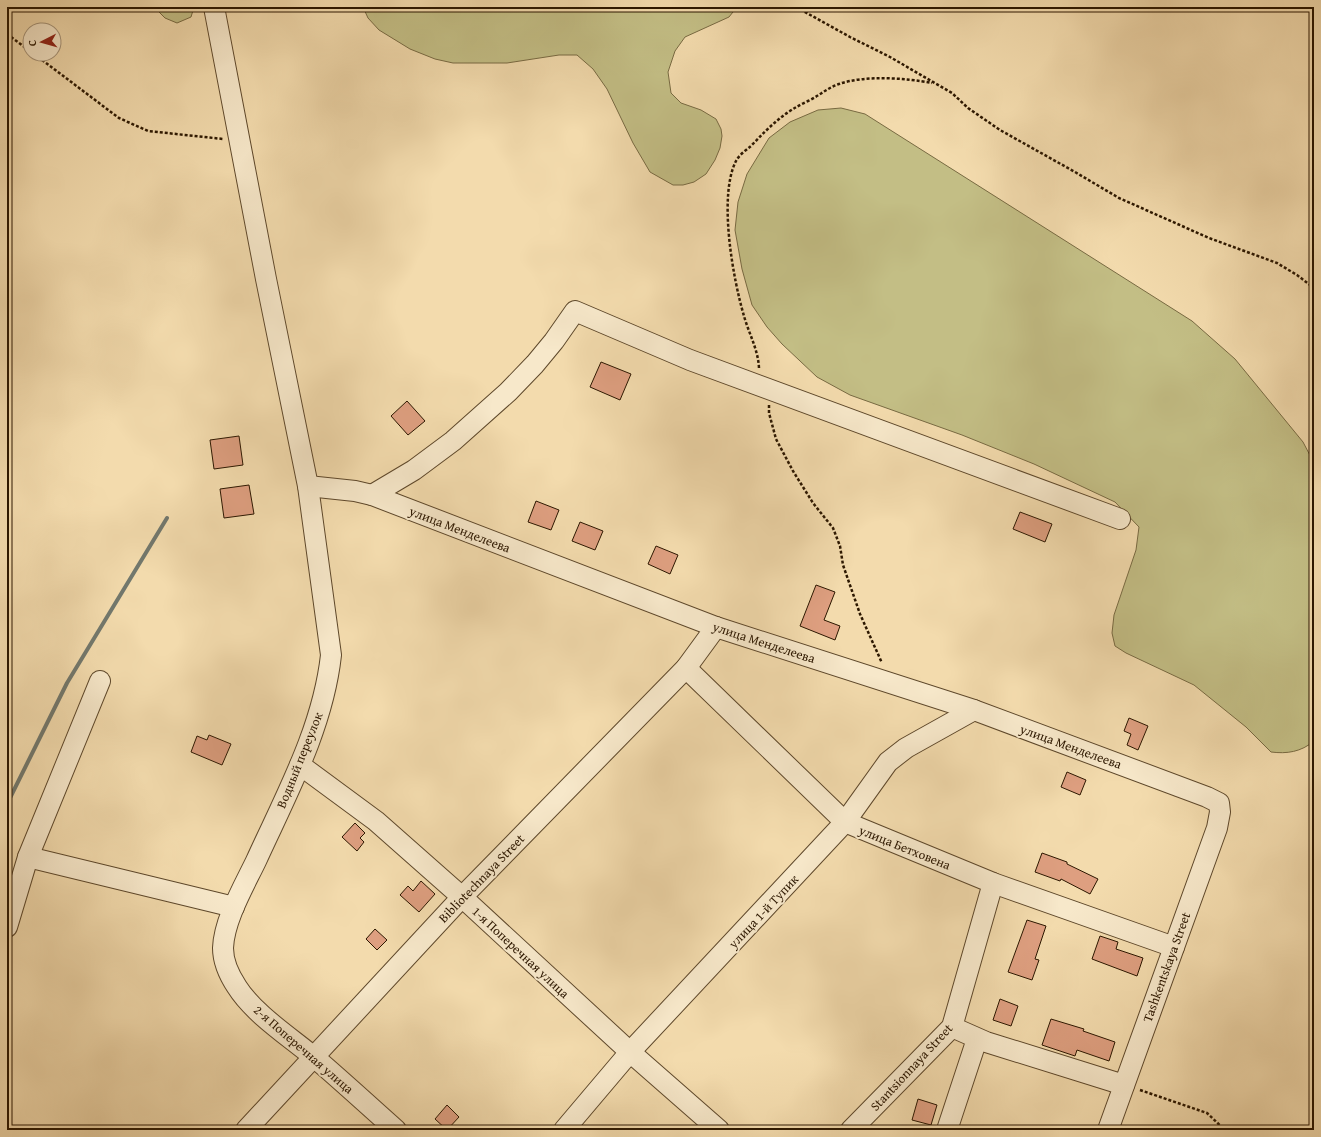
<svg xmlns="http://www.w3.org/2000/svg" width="1321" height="1137" viewBox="0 0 1321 1137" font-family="'Gentium Book Plus',serif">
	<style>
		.green { fill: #c3be85; stroke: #786a42 }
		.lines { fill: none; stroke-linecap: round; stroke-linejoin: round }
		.stream { stroke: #72786d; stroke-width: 4 }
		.building { fill: #de9f80; stroke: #2c1700 }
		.minor-casing { stroke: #5e482b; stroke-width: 22 }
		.path { stroke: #2c1700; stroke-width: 2.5; stroke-dasharray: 3 2; stroke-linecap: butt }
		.minor { stroke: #f7e8ca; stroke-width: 20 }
		.labels { text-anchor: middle; stroke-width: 4; stroke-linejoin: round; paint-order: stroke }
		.street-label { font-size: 13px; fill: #2c1700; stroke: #f7e8ca }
	</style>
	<rect width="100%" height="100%" fill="#f3dbad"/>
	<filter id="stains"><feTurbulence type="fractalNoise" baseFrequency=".005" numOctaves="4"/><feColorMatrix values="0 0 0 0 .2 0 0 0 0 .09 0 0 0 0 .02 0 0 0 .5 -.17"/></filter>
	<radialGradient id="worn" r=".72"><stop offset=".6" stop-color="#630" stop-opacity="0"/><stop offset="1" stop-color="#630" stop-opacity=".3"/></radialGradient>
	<g class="green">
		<path d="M154 7H194L191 17 177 23 165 18Z"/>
		<path d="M363 7H737L729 17 685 37 675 51 668 72 671 93 681 103 701 110 716 119 721 129 722 136 720 148 715 160 706 174 694 182 683 185H673L650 172 633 143 607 89 593 69 577 55H559L507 63H453L435 59 410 49 379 30 368 18Z"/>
		<path d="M841 108 865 114 1192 321 1235 359 1303 442 1314 463V741C1301 752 1287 754 1271 752L1246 727 1194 685 1126 653 1115 646 1112 633 1114 615 1136 550 1139 527 1115 502 1034 464 962 435 850 395 817 377 782 344 767 327 752 305 742 269 735 230 738 202 747 174 769 138 790 122 818 110Z"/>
	</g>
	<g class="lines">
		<path class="stream" d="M7 804 67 683 167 518"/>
	</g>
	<g class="building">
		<path d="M601 362 631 374 620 400 590 387Z"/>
		<path d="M407 401 425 421 408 435 391 416Z"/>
		<path d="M239 436 243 465 214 469 210 440Z"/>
		<path d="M249 485 254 514 224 518 220 489Z"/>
		<path d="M536 501 559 510 551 530 528 522Z"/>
		<path d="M1020 512 1052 524 1045 542 1013 529Z"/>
		<path d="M580 522 603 531 595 550 572 541Z"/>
		<path d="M656 546 678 555 670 574 648 564Z"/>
		<path d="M816 585 835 592 824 620 840 626 835 640 800 626Z"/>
		<path d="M1129 718 1148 726 1138 750 1127 745 1131 734 1124 731Z"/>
		<path d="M209 735 231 744 222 765 191 752 197 736 207 740Z"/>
		<path d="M1067 772 1086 780 1080 795 1061 787Z"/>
		<path d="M355 823 365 833 360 838 364 842 357 851 342 837Z"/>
		<path d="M1042 853 1067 862V864L1098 879 1090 894 1061 879 1060 881 1035 872Z"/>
		<path d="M421 881 435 894 419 912 400 895 408 886 413 891Z"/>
		<path d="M1027 920 1046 926 1035 959 1039 960 1032 980 1008 972Z"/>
		<path d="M375 929 387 940 377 950 366 939Z"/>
		<path d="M1100 936 1118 942 1116 949 1143 958 1137 976 1092 959Z"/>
		<path d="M1000 999 1018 1006 1011 1026 993 1020Z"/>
		<path d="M1051 1019 1084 1029 1083 1031 1115 1042 1109 1061 1077 1050 1075 1056 1042 1045Z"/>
		<path d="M918 1099 937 1105 931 1125 912 1120Z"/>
		<path d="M447 1105 459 1117 447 1130 435 1119Z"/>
	</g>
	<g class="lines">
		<defs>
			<g id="minor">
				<path d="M214 7 266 279 308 486 331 655C323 728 286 795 256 861 244 886 224 920 223 948 223 962 229 975 237 987 254 1014 290 1037 315 1058 342 1081 369 1106 396 1130"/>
				<path d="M308 486 355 491 372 495 716 627 974 710 1207 797 1219 803 1220 812 1217 828 1108 1130"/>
				<path d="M372 495 414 470 453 441 508 392 535 364 554 341 575 311 690 360 1120 519"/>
				<path d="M686 668 845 822 993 883 1174 947"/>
				<path d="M300 765 376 821 462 897 630 1052 719 1130"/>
				<path d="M28 857 234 907"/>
				<path d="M7 927 28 857 100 681"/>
				<path d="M952 1027 986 1042 1124 1085"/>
				<path d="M246 1130 462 897 686 668 716 627"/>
				<path d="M564 1130 630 1052 845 822 888 762 906 748 974 710"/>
				<path d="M851 1130 952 1027 993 883"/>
				<path d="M947 1130 977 1039"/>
			</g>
		</defs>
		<use href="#minor" class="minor-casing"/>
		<g class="path">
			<path d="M796 7 850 37 890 57 952 93 968 108 1000 130 1075 172 1119 198 1209 238 1277 263 1297 275 1314 288"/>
			<path d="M7 34 30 51"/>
			<path d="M34 54 119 118 148 131 223 139"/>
			<path d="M759 368C758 349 749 334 744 316 733 279 718 196 736 161 739 155 746 150 751 146 769 127 784 112 808 101 819 96 827 88 839 84 864 75 907 78 932 83"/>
			<path d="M769 405V413L776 439 793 471 813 503 833 528 840 546 843 565 860 614 882 663"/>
			<path d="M1140 1090 1207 1113 1225 1130"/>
		</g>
		<use href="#minor" class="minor"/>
	</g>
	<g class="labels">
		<g class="street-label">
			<text transform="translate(460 529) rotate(21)" y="5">улица Менделеева</text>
			<text transform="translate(764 642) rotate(18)" y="5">улица Менделеева</text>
			<text transform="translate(1071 746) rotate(20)" y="5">улица Менделеева</text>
			<text transform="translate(299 760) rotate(-68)" y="5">Водный переулок</text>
			<text transform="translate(905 847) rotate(22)" y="5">улица Бетховена</text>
			<text transform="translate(481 878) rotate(-46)" y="5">Bibliotechnaya Street</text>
			<text transform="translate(763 911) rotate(-47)" y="5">улица 1-й Тупик</text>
			<text transform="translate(521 952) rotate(43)" y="5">1-я Поперечная улица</text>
			<text transform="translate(1166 967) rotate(-70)" y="5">Tashkentskaya Street</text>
			<text transform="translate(304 1049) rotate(41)" y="5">2-я Поперечная улица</text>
			<text transform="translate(911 1067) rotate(-47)" y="5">Stantsionnaya Street</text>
		</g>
	</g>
	<rect width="1321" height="1137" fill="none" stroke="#f3dbad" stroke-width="24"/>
	<rect x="8" y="8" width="1305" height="1121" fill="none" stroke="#2c1700" stroke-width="2"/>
	<rect x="12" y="12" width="1297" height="1113" fill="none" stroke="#2c1700"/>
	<g transform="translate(42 42) rotate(264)"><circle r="19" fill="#f7e8ca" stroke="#a69479"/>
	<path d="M0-3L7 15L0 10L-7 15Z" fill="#8f2418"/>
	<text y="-6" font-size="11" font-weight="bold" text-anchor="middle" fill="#2c1700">С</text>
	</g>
	<rect width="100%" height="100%" filter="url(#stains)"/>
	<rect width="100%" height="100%" fill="url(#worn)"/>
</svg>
